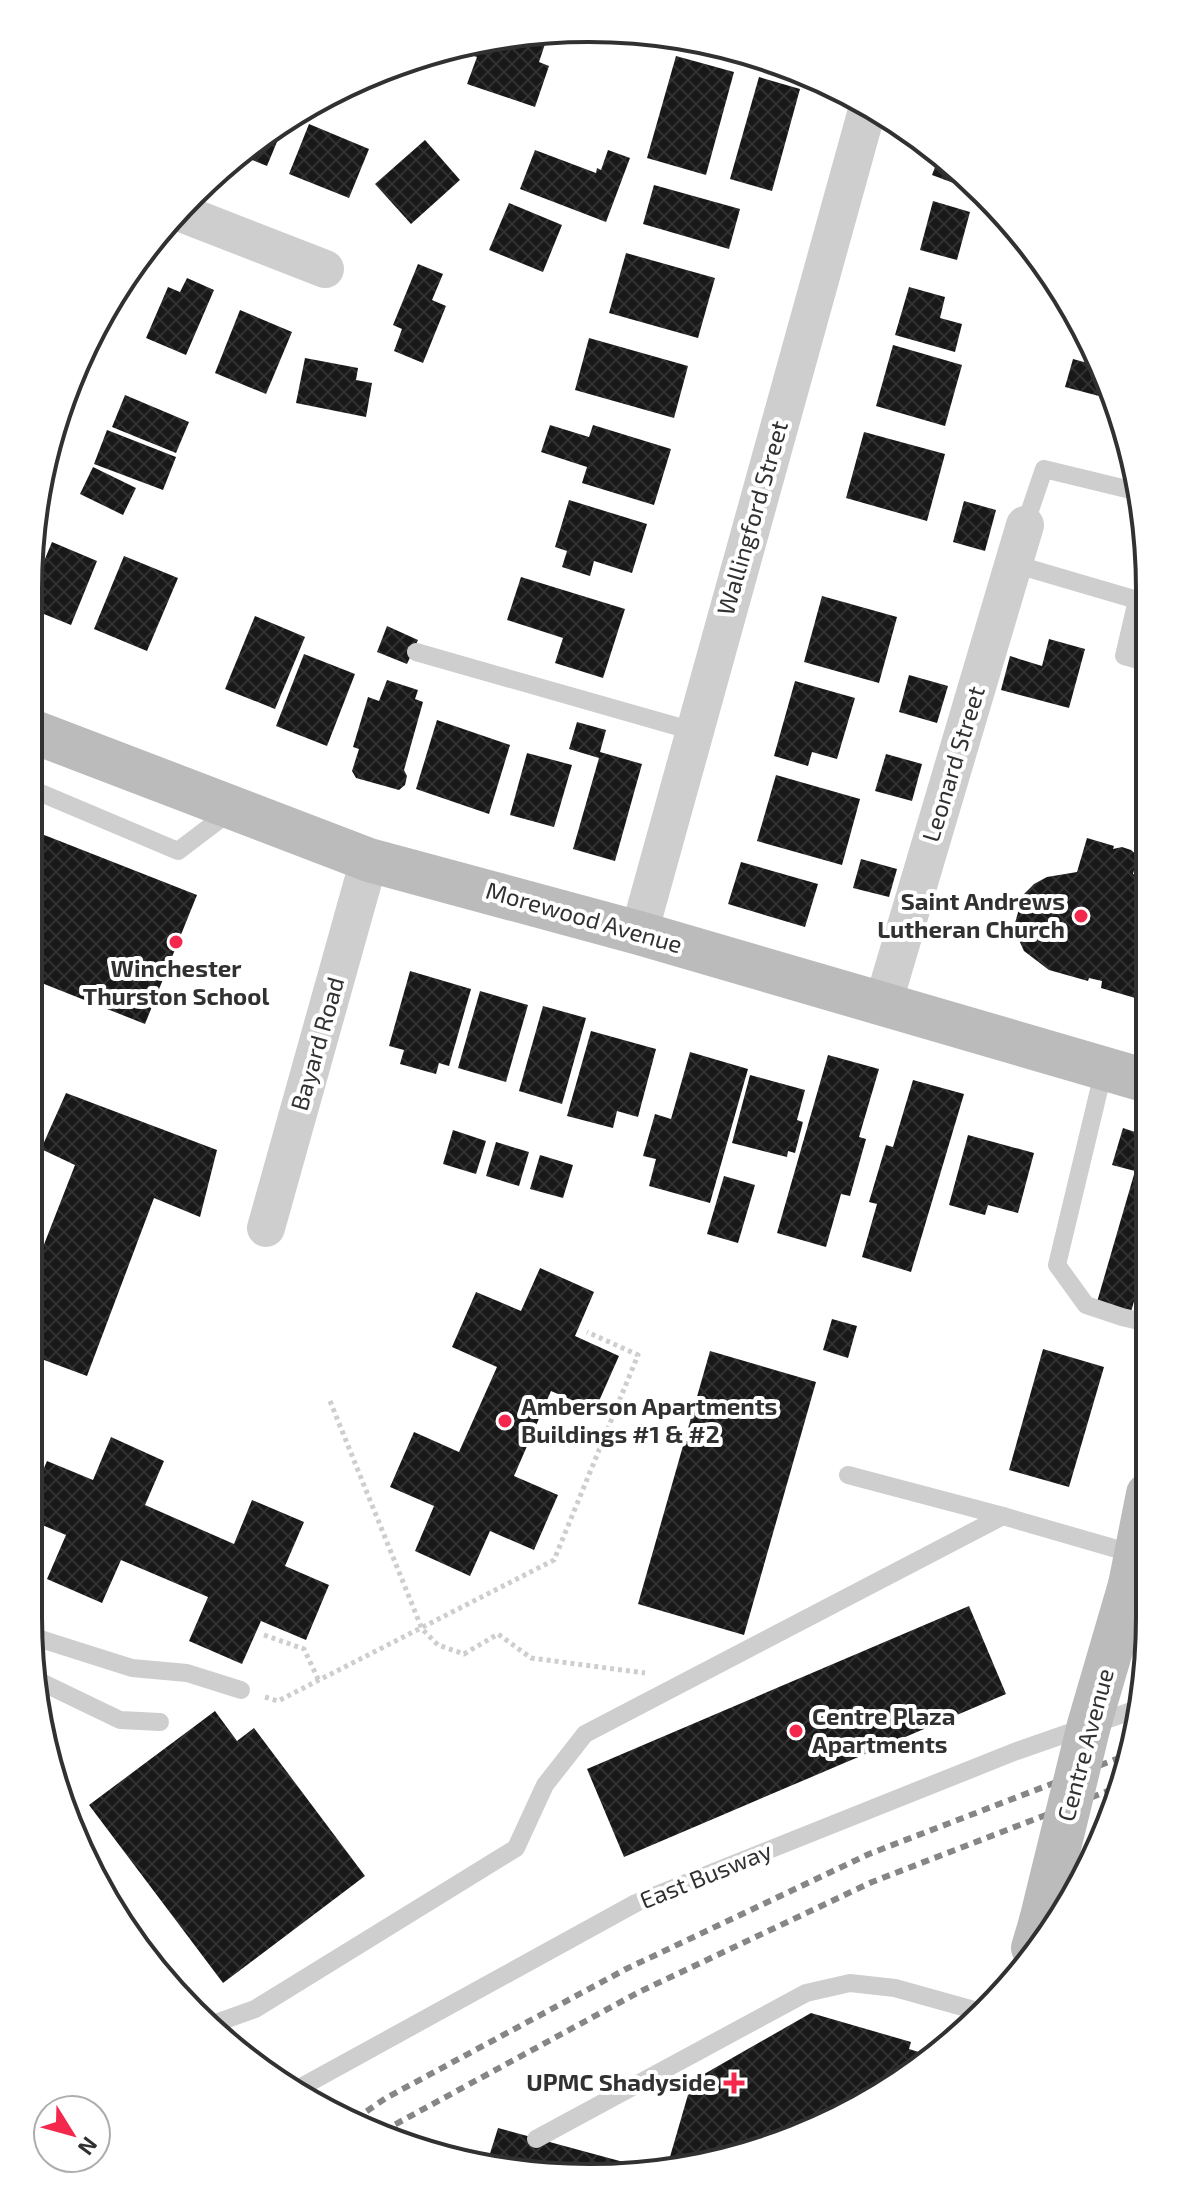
<svg xmlns="http://www.w3.org/2000/svg" width="1178" height="2206" viewBox="0 0 1178 2206" font-family="'Exo 2',sans-serif">
	<style>
		.building { fill: url(#building-cross-hatch) }
		.lines { fill: none; stroke-linecap: round; stroke-linejoin: round }
		.path { stroke: #cecece; stroke-width: 5; stroke-dasharray: 4 4; stroke-linecap: butt }
		.service { stroke: #cecece; stroke-width: 18 }
		.minor { stroke: #cecece; stroke-width: 38 }
		.secondary { stroke: #bbb; stroke-width: 44 }
		.rail { stroke: #868686; stroke-width: 6; stroke-dasharray: 8 6; stroke-linecap: butt }
		.secondary-bridge { stroke: #bbb; stroke-width: 44 }
		.poi-dot { fill: #f3284c; stroke: #fff; stroke-width: 3 }
		.labels { text-anchor: middle; stroke-width: 8; stroke-linejoin: round; paint-order: stroke }
		.street-label { font-size: 24px; fill: #313131; stroke: #fff }
		.poi-label { font-size: 24px; font-weight: bold; fill: #313131; stroke: #fff; text-anchor: end }
		.rim { fill: none; stroke: #313131; stroke-width: 4 }
	</style>
	<defs>
		<pattern id="building-cross-hatch" width="8" height="8" patternUnits="userSpaceOnUse" patternTransform="scale(2)"><rect width="8" height="8" fill="#181818"/><path d="M0 0l8 8M0 8l8-8" fill="none" stroke="#313131"/></pattern>
	</defs>
	<rect width="100%" height="100%" fill="#fff"/>
	<g class="building">
		<path d="M544 30 549 32 539 62 549 66 535 107 467 84 477 57 447 47Z"/>
		<path d="M676 56 734 72 706 175 647 158Z"/>
		<path d="M759 77 800 89 772 191 730 179Z"/>
		<path d="M286 120 267 166 237 154 247 144Z"/>
		<path d="M309 124 369 149 349 198 289 174Z"/>
		<path d="M425 140 460 180 411 224 375 184Z"/>
		<path d="M535 150 596 173 597 168 601 170 608 150 630 158 606 222 520 189Z"/>
		<path d="M940 154 959 168 983 194 932 175Z"/>
		<path d="M654 185 740 209 729 249 643 224Z"/>
		<path d="M933 201 970 212 957 260 920 250Z"/>
		<path d="M509 203 562 225 543 272 489 250Z"/>
		<path d="M626 253 715 278 698 338 609 313Z"/>
		<path d="M418 264 443 274 432 300 446 306 423 363 394 351 402 329 393 325Z"/>
		<path d="M187 278 214 290 186 355 146 338 168 287 180 292Z"/>
		<path d="M909 287 945 297 940 318 962 324 955 352 895 335Z"/>
		<path d="M240 310 292 332 266 394 215 373Z"/>
		<path d="M589 338 688 366 674 418 575 390Z"/>
		<path d="M893 345 962 365 945 426 876 406Z"/>
		<path d="M1098 356 1107 375 1114 400 1065 387 1073 359 1095 365Z"/>
		<path d="M305 358 358 368 356 380 372 383 366 417 296 403Z"/>
		<path d="M125 395 189 422 176 453 112 427Z"/>
		<path d="M550 425 589 437 593 425 671 449 654 505 582 483 587 467 541 452Z"/>
		<path d="M107 430 176 457 163 490 94 464Z"/>
		<path d="M864 432 945 454 927 521 846 498Z"/>
		<path d="M93 467 136 488 123 515 80 494Z"/>
		<path d="M569 500 647 524 632 573 594 561 590 576 562 567 567 551 555 547Z"/>
		<path d="M964 501 996 510 985 551 953 542Z"/>
		<path d="M52 542 97 561 71 625 29 608V597Z"/>
		<path d="M124 556 178 578 147 651 94 629Z"/>
		<path d="M521 577 625 609 603 678 555 663 563 638 507 620Z"/>
		<path d="M822 596 897 617 879 683 804 662Z"/>
		<path d="M255 616 305 637 275 709 225 689Z"/>
		<path d="M387 626 418 640 407 664 377 652Z"/>
		<path d="M1049 639 1085 649 1069 708 1001 690 1010 656 1042 666Z"/>
		<path d="M304 654 355 674 327 746 276 726Z"/>
		<path d="M909 675 948 686 937 723 899 712Z"/>
		<path d="M387 680 418 690 415 699 423 702 404 770 407 776 405 785 399 790 356 778 352 771 359 749 353 747 368 697 379 701Z"/>
		<path d="M795 681 855 698 837 759 812 752 808 766 774 756Z"/>
		<path d="M437 720 510 745 489 814 416 789Z"/>
		<path d="M577 722 606 730 600 752 642 764 615 861 573 849 599 758 569 749Z"/>
		<path d="M527 753 572 765 554 827 510 815Z"/>
		<path d="M886 754 922 764 912 801 875 791Z"/>
		<path d="M776 775 860 799 842 865 757 841Z"/>
		<path d="M29 829 197 895 145 1024 29 978Z"/>
		<path d="M1087 838 1114 846 1113 849 1122 847 1131 850 1138 856 1133 874 1146 878 1147 997 1144 996 1142 1000 1101 988 1102 981 1089 978 1088 981 1049 970 1024 951 1018 938 1015 923 1023 895 1034 884 1047 877 1077 872Z"/>
		<path d="M861 859 897 869 889 897 853 888Z"/>
		<path d="M741 862 818 884 805 927 728 904Z"/>
		<path d="M410 971 471 989 449 1066 439 1063 436 1074 400 1064 404 1050 389 1046Z"/>
		<path d="M480 991 528 1005 506 1082 458 1068Z"/>
		<path d="M543 1006 586 1018 562 1104 519 1091Z"/>
		<path d="M591 1031 656 1049 638 1117 617 1111 613 1128 567 1116Z"/>
		<path d="M690 1052 748 1069 710 1203 649 1186 656 1159 643 1156 655 1114 671 1119Z"/>
		<path d="M828 1055 879 1069 859 1137 866 1139 850 1196 841 1194 826 1247 777 1233Z"/>
		<path d="M750 1075 805 1090 797 1120 803 1122 795 1153 788 1151 787 1157 732 1143Z"/>
		<path d="M913 1080 964 1094 911 1272 862 1257 877 1204 869 1202 886 1145 893 1147Z"/>
		<path d="M66 1093 217 1150 200 1217 154 1198 87 1376 28 1354V1262L36 1265 75 1165 41 1149Z"/>
		<path d="M1123 1128 1147 1136 1148 1290 1138 1287 1131 1312 1097 1302 1135 1171 1112 1165Z"/>
		<path d="M453 1130 486 1141 476 1174 443 1164Z"/>
		<path d="M968 1135 1034 1153 1018 1213 988 1205 985 1215 949 1205Z"/>
		<path d="M496 1142 529 1152 519 1186 486 1176Z"/>
		<path d="M540 1155 573 1165 563 1198 530 1189Z"/>
		<path d="M724 1176 755 1185 738 1243 707 1234Z"/>
		<path d="M540 1268 594 1292 575 1336 619 1356 595 1410 551 1391 514 1476 558 1495 534 1550 490 1531 470 1576 415 1551 434 1506 390 1487 414 1432 459 1452 497 1367 452 1347 476 1292 521 1311Z"/>
		<path d="M832 1319 857 1326 848 1358 823 1350Z"/>
		<path d="M1043 1349 1104 1367 1069 1487 1009 1470Z"/>
		<path d="M710 1351 816 1382 744 1635 638 1604Z"/>
		<path d="M111 1437 164 1461 145 1505 234 1544 252 1500 304 1522 285 1566 329 1585 306 1640 261 1621 242 1664 189 1641 208 1597 121 1560 102 1603 47 1579 66 1535 28 1519V1505L47 1461 93 1480Z"/>
		<path d="M969 1606 1006 1694 624 1857 587 1769Z"/>
		<path d="M215 1711 237 1741 254 1728 365 1876 223 1983 89 1805Z"/>
		<path d="M811 2013 911 2042 909 2049 932 2056 907 2071 902 2069 901 2075 804 2135 667 2167 692 2081Z"/>
		<path d="M498 2128 653 2170 626 2177 487 2163Z"/>
	</g>
	<g class="lines">
		<g class="path">
			<path d="M330 1401 422 1629 438 1645 464 1654 498 1634 531 1658 645 1673"/>
			<path d="M264 1635 304 1649 319 1681"/>
			<path d="M265 1697 278 1701 554 1560 638 1355 587 1332"/>
		</g>
		<g class="service">
			<path d="M1025 525 1044 469 1139 492"/>
			<path d="M1014 564 1137 600 1124 656 1146 662"/>
			<path d="M416 652 693 731"/>
			<path d="M29 788 178 851 232 810"/>
			<path d="M1104 1069 1057 1265 1086 1305 1122 1317 1148 1323"/>
			<path d="M848 1475 1003 1516"/>
			<path d="M31 1636 132 1668 187 1673 241 1690"/>
			<path d="M39 1681 120 1720 160 1722"/>
			<path d="M213 2024 255 2009 516 1848 545 1785 585 1734 1003 1516 1134 1554"/>
			<path d="M294 2091 636 1903 1014 1752 1140 1708"/>
			<path d="M536 2139 806 1993 850 1983 895 1988 981 2012"/>
		</g>
		<g class="minor">
			<path d="M176 211 325 269"/>
			<path d="M639 933 869 103"/>
			<path d="M883 1004 1025 525"/>
			<path d="M266 1228 369 860"/>
		</g>
		<g class="secondary">
			<path d="M29 730 369 860 639 933 1147 1081"/>
			<path d="M1130 1585 1148 1494"/>
			<path d="M1033 1948 1041 1921"/>
		</g>
		<g class="rail">
			<path d="M355 2119 386 2098 626 1969 869 1854 1132 1753"/>
			<path d="M383 2131 639 1992 872 1882 1121 1786"/>
		</g>
		<path class="secondary-bridge" d="M1041 1921 1089 1725 1130 1585"/>
	</g>
	<g class="poi-dot">
		<circle cx="1081" cy="916" r="8"/>
		<circle cx="176" cy="942" r="8"/>
		<circle cx="505" cy="1421" r="8"/>
		<circle cx="796" cy="1731" r="8"/>
		<path d="M730 2071h8v8h8v8h-8v8h-8v-8h-8v-8h8z"/>
	</g>
	<g class="labels">
		<g class="street-label">
			<text transform="translate(753 518) rotate(-74)" y="8">Wallingford Street</text>
			<text transform="translate(954 764) rotate(-73)" y="8">Leonard Street</text>
			<text transform="translate(584 918) rotate(16)" y="8">Morewood Avenue</text>
			<text transform="translate(318 1044) rotate(-74)" y="8">Bayard Road</text>
			<text transform="translate(1086 1745) rotate(-75)" y="8">Centre Avenue</text>
			<text transform="translate(706 1876) rotate(-22)" y="8">East Busway</text>
		</g>
		<g class="poi-label">
			<text x="1065" y="910">Saint Andrews<tspan x="1065" dy="28">Lutheran Church</tspan></text>
			<text x="176" y="977" text-anchor="middle">Winchester<tspan x="176" dy="28">Thurston School</tspan></text>
			<text x="521" y="1415" text-anchor="start">Amberson Apartments<tspan x="521" dy="28">Buildings #1 &amp; #2</tspan></text>
			<text x="812" y="1725" text-anchor="start">Centre Plaza<tspan x="812" dy="28">Apartments</tspan></text>
			<text x="716" y="2091">UPMC Shadyside</text>
		</g>
	</g>
	<path d="M0 0H1178V2206H0ZM589 42H589A547 547 0 0 1 1136 589V1617A547 547 0 0 1 589 2164H589A547 547 0 0 1 42 1617V589A547 547 0 0 1 589 42Z" fill="#fff" fill-rule="evenodd"/>
	<path class="rim" d="M589 42H589A547 547 0 0 1 1136 589V1617A547 547 0 0 1 589 2164H589A547 547 0 0 1 42 1617V589A547 547 0 0 1 589 42Z"/>
	<g transform="translate(72 2134) rotate(127)"><circle r="38" fill="#ffffff" stroke="#adadad" stroke-width="2"/>
	<path d="M0-6L14 30L0 20L-14 30Z" fill="#f3284c"/>
	<text y="-12" font-size="22" font-weight="bold" text-anchor="middle" fill="#313131">N</text>
	</g>
</svg>
